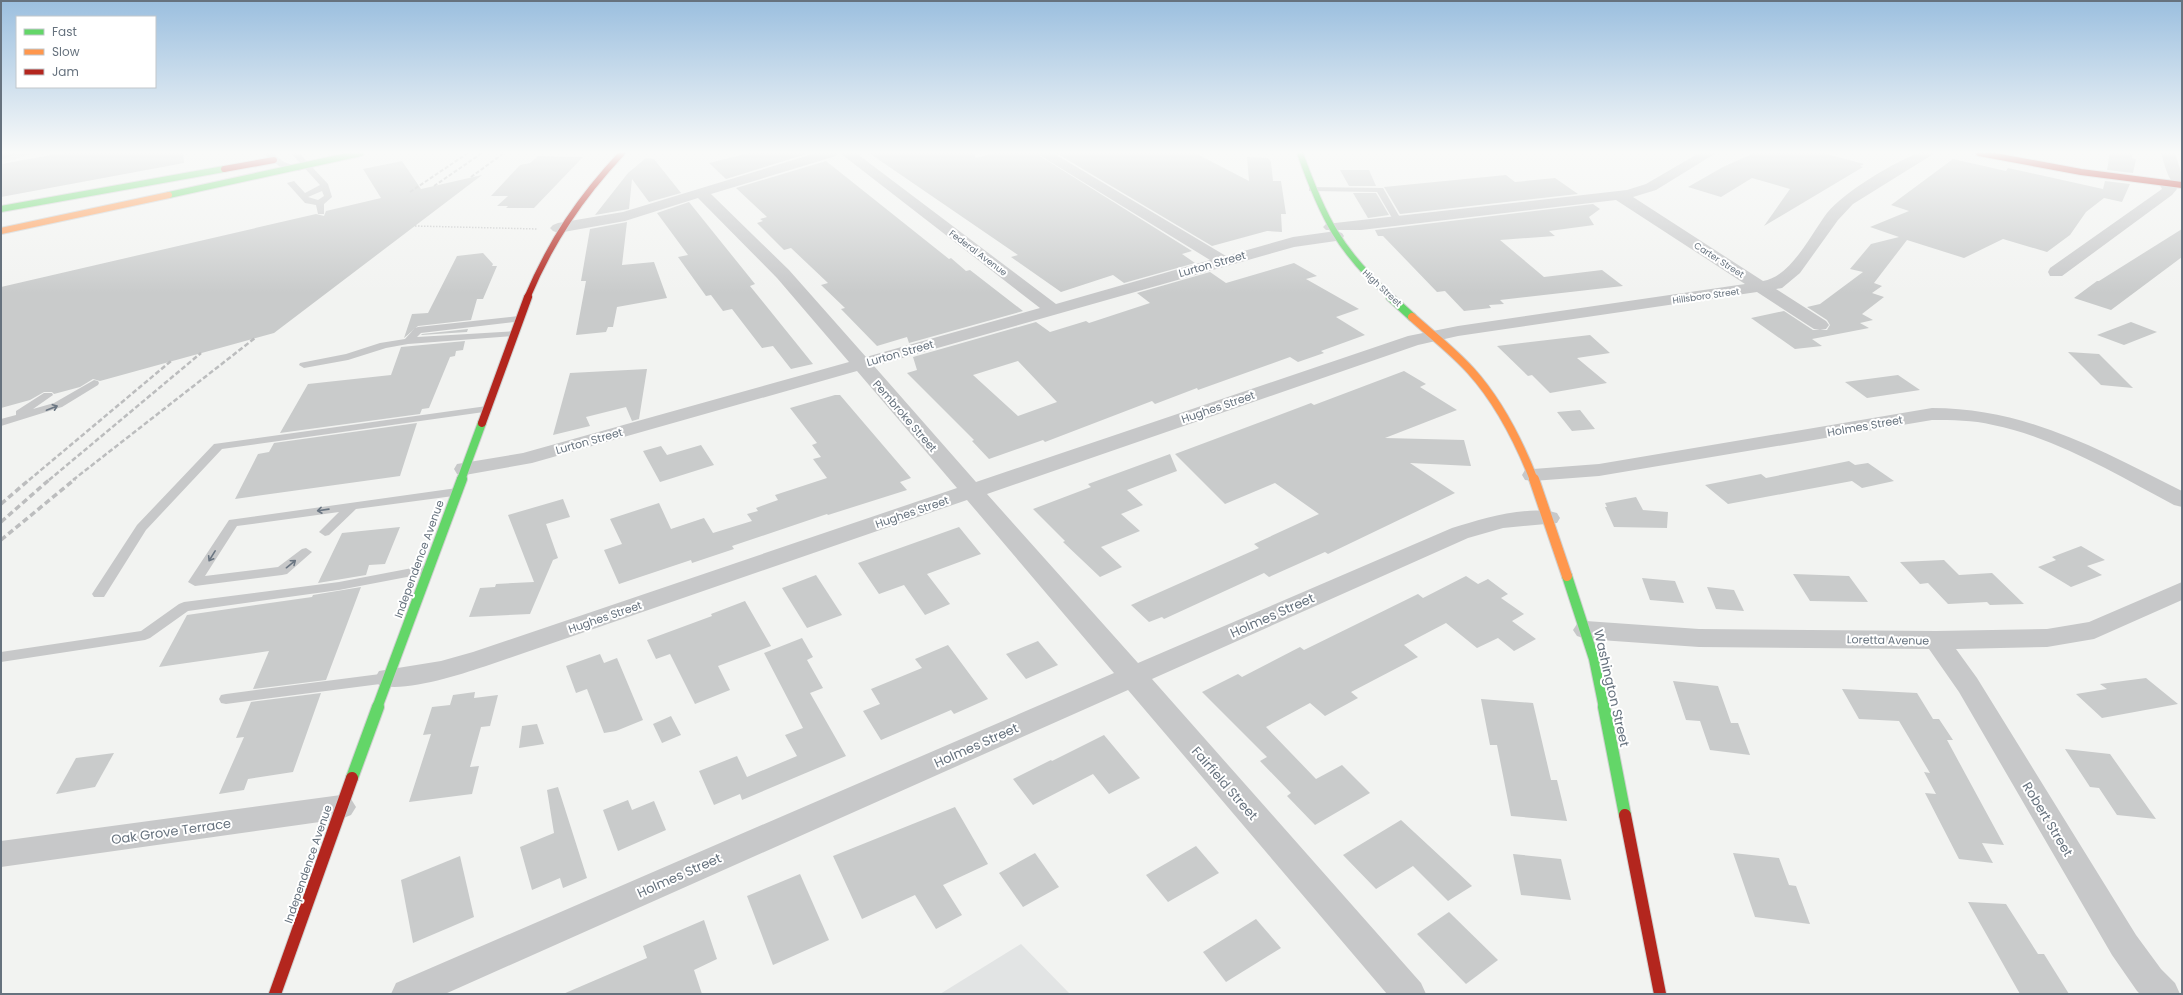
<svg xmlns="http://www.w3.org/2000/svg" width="2183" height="995" viewBox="0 0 2183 995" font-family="Poppins,sans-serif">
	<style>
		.built { fill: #e2e4e4 }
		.green { fill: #e1e4df }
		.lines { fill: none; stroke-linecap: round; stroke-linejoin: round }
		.stream { stroke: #c8cfd2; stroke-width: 5 }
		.building { fill: #c9cbcb; fill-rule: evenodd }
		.fast-far3-casing { stroke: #cfd0d0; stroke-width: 8 }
		.fast-far2-casing { stroke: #cfd0d0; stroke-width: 10 }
		.fast-far1-casing { stroke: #cfd0d0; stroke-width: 12 }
		.fast-casing { stroke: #cfd0d0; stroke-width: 14 }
		.slow-far2-casing { stroke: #cfd0d0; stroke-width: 8 }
		.slow-far1-casing { stroke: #cfd0d0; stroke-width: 10 }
		.slow-casing { stroke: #cfd0d0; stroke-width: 12 }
		.jam-far2-casing { stroke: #cfd0d0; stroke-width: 8 }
		.jam-far1-casing { stroke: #cfd0d0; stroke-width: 10 }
		.jam-casing { stroke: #cfd0d0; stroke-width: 14 }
		.path { stroke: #c5c6c6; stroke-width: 1.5; stroke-dasharray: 1.5 1.5; stroke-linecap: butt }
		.lane { fill: #c7c8c9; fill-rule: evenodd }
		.street { fill: #c7c8c9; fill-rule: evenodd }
		.fast-far3 { stroke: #63d668; stroke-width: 6 }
		.fast-far2 { stroke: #63d668; stroke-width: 8 }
		.fast-far1 { stroke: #63d668; stroke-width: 10 }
		.fast { stroke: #63d668; stroke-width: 12 }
		.slow-far2 { stroke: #ff974d; stroke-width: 6 }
		.slow-far1 { stroke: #ff974d; stroke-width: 8 }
		.slow { stroke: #ff974d; stroke-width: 10 }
		.jam-far2 { stroke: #b3261e; stroke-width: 6 }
		.jam-far1 { stroke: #b3261e; stroke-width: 8 }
		.jam { stroke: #b3261e; stroke-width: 12 }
		.rail-far2 { stroke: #bcbdbe; stroke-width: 2; stroke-dasharray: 4 2; stroke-linecap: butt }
		.rail-far1 { stroke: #bcbdbe; stroke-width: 2.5; stroke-dasharray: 5 2.5; stroke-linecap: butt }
		.rail { stroke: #bcbdbe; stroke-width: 3.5; stroke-dasharray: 6 3.5; stroke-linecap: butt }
		.oneway { stroke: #6b7682 }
		.labels { text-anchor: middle; stroke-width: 4; stroke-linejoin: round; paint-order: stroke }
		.far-street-label { font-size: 9px; fill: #66727e; stroke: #fff }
		.street-label { font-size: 11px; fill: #66727e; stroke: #fff }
		.near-street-label { font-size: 13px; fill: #66727e; stroke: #fff }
	</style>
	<rect width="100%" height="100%" fill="#f2f3f1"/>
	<path class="built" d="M1021 944 1070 994H940Z"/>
	<path class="green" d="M1 153H33L1 164Z"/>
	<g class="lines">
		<path class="stream" d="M1 157 12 153"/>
	</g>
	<g class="building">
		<path d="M63 153H183L184 163 1 197V164Z"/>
		<path d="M749 153H810L726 179 709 163Z"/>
		<path d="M869 153H975V158L995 153H1035L1192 251 1182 254 1195 263 1124 283 1113 275 1061 292 1011 257 1018 255Z"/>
		<path d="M1056 153H1195L1249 181 1247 157 1268 158 1271 162 1273 181H1281L1286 214H1281L1282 232 1267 231 1212 246Z"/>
		<path d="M1754 153H1823L1864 164 1860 166 1863 167 1764 226 1790 189 1752 178 1721 197 1688 187 1723 167Z"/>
		<path d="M2110 153H2133L2132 158 2136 159 2133 173 2107 170Z"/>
		<path d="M538 156 583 157 534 208H506L508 206H497L508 196H491L520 165 530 163Z"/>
		<path d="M646 158 654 159 681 193 649 202 632 179 629 209 595 215 628 173Z"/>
		<path d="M1953 159 2006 171 2008 168 2103 189 2105 181 2130 184 2122 202 2104 198 2086 212 2070 235 2047 252 2003 239 1964 258 1907 240 1874 283 1882 286 1872 293 1884 297 1862 314 1873 320 1860 323 1869 328 1812 339 1822 346 1795 349 1751 318 1784 311 1813 330H1827L1830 325 1827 320 1807 307 1820 304 1863 272 1850 269 1871 244 1899 237 1870 227 1909 211 1891 205Z"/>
		<path d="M402 161 421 189 482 175 274 333 100 381 93 379 80 387 54 394 52 392H44L30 400 1 408V287L316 214 324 216 326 211 381 198 363 169Z"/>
		<path d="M826 161 949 259 951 258 966 271 970 270 1023 311 909 343 907 337 877 346 841 309 845 308 821 285 828 283 791 248 784 250 757 223 763 221 760 219 767 217 736 188Z"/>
		<path d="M1340 170H1369L1376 186H1349Z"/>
		<path d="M1506 175 1515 182 1555 178 1578 194 1400 214 1384 187Z"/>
		<path d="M1353 193H1376L1389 215 1368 218Z"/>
		<path d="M689 202 755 284 750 286 813 364 791 369 773 346 762 348 732 309 723 311 711 295 706 296 678 257 688 255 657 213Z"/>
		<path d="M1593 204 1600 209 1589 217 1594 225 1549 231 1555 236 1500 240 1544 277 1602 270 1623 286 1500 300 1504 304 1489 305 1491 308 1464 311 1445 291 1437 292 1383 236H1378L1375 230Z"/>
		<path d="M627 222 622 265 654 262 667 298 617 307 613 327H608L606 332 576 335 586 281H581L590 229Z"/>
		<path d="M2182 229V257L2111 310 2074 298 2097 281H2099Z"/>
		<path d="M483 253 493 264 492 266H497L483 299H477L471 320 418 326 404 338 412 314 428 313 457 256Z"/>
		<path d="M1294 263 1317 276 1306 279 1359 309 1336 317 1365 335 1321 351 1324 353 1298 362 1290 357 1198 390 1197 388 1155 404 1152 401 1045 442 1043 440 989 459 972 441 974 440 907 373 917 370 913 357 1036 322 1050 332 1086 321 1089 323 1150 303 1137 293 1210 272 1226 283ZM1018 361 1057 402 1018 416 973 375Z"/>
		<path d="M2131 322 2157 332 2124 345 2097 335Z"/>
		<path d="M468 329 467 332 421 335 422 334Z"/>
		<path d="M1590 335 1610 353 1577 358 1607 383 1550 393 1532 375 1528 376 1497 346Z"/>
		<path d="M465 341 463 350 456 351 455 356 450 357 429 408 422 409 420 414 280 433 308 384 391 375 401 347Z"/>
		<path d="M2068 352 2099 354 2133 388 2101 385Z"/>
		<path d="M647 369 639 419 632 421 626 407 586 417 590 426 553 435 570 373Z"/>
		<path d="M1404 371 1426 384 1420 387 1457 410 1385 438 1464 440 1471 466 1410 463 1455 493 1328 554 1325 552 1269 577 1264 573 1164 619 1162 617 1149 622 1131 605 1259 548 1254 544 1319 514 1275 483 1225 504 1175 454 1311 403 1314 405Z"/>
		<path d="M1898 375 1920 390 1867 398 1845 382Z"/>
		<path d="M835 395H840L911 478 900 482 907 490 828 515 827 514 732 546 734 549 692 563 691 560 619 584 604 550 622 544 610 519 659 503 671 529 704 518 713 533 752 521 747 514 758 511 756 508 778 500 775 495 827 478 813 459 821 457 812 445 817 443 790 408Z"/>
		<path d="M1580 410 1595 429 1572 431 1557 412Z"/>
		<path d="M417 423 400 476 235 499 258 454 269 452 274 443Z"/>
		<path d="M701 445 714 465 660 482 643 451 661 446 667 455Z"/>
		<path d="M1170 454 1177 471 1127 490 1143 505 1121 514 1140 531 1101 547 1122 567 1100 577 1063 542 1065 541 1033 509 1091 487 1088 484Z"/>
		<path d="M1849 461 1855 465 1868 463 1894 481 1862 488 1852 481 1728 504 1705 485 1761 474 1766 478Z"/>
		<path d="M1636 497 1643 510 1668 512 1667 528 1614 527 1605 507H1607L1605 503Z"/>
		<path d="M563 499 570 517 546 524 558 558 553 560 530 614 469 617 480 588 495 587 496 584 534 582 508 515Z"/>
		<path d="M400 527 385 564 369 565 366 575 318 583 342 533Z"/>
		<path d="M959 527 981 554 927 574 950 604 925 615 904 585 879 594 858 563Z"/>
		<path d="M2081 546 2105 560 2087 566 2102 575 2071 587 2038 567 2056 560 2052 557Z"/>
		<path d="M1944 560 1959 575 1992 573 2024 604 1990 605 1987 602 1948 604 1928 583 1920 584 1900 562Z"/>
		<path d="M1793 574 1849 576 1868 602 1810 601Z"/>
		<path d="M816 575 842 615 807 628 782 588Z"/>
		<path d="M1466 576 1478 584 1488 579 1508 594 1501 598 1524 614 1512 621 1536 639 1514 651 1498 638 1477 648 1446 623 1404 645 1418 657 1351 692 1358 698 1325 716 1310 703 1266 727 1316 779 1342 765 1370 793 1315 825 1287 796 1291 793 1260 761 1267 757 1202 692 1238 674 1242 677 1300 647 1304 650 1418 594 1423 598Z"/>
		<path d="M1642 578 1675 581 1684 603 1650 600Z"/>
		<path d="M361 587 326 680 253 689 269 651 159 667 187 615 312 597 313 595Z"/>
		<path d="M1707 587 1734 590 1744 611 1716 609Z"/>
		<path d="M745 601 771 646 718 666 730 690 695 704 670 654 656 659 647 640 712 616 711 614Z"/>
		<path d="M802 638 813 657 807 660 823 688 810 693 846 756 742 800 740 794 714 805 699 771 737 756 747 777 797 756 785 735 803 728 764 653Z"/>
		<path d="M1038 641 1058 665 1026 679 1006 654Z"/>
		<path d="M948 645 988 699 954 714 951 710 881 740 863 711 880 704 871 689 922 668 915 659Z"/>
		<path d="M600 654 604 663 617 658 643 720 616 731 604 733 587 689 576 693 566 666Z"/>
		<path d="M2146 678 2178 704 2102 718 2076 694 2107 689 2100 684Z"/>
		<path d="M1673 681 1718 686 1731 723H1738L1750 755 1710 750 1700 721 1686 720Z"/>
		<path d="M1842 689 1917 693 1933 719H1939L1953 740H1947L2004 845 1982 843 1993 863 1959 859 1925 793 1936 794 1924 772 1930 773 1899 721 1859 719Z"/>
		<path d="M475 692 474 698 498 695 490 726 481 727 470 767 479 766 472 794 409 802 431 734 423 735 432 707 450 705 453 695Z"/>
		<path d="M321 693 293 772 248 779 244 790 219 794 244 737 236 738 251 702Z"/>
		<path d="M1481 699 1533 703 1551 780H1557L1567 821 1511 816 1497 745H1490Z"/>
		<path d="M671 716 681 735 662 743 653 724Z"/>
		<path d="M537 724 544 744 519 748 522 726Z"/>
		<path d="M1104 735 1140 778 1109 794 1093 774 1033 805 1013 779 1051 760 1052 761Z"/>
		<path d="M2065 749 2110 754 2156 819 2117 815 2099 788 2090 787Z"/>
		<path d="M114 753 95 787 56 794 76 758Z"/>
		<path d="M558 787 587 878 563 888 560 878 532 890 520 847 554 833 547 790Z"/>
		<path d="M628 800 632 810 654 801 666 830 618 851 603 810Z"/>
		<path d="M955 807 988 864 943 885 962 915 936 929 915 895 862 919 833 856Z"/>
		<path d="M1401 820 1455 870 1472 886 1448 901 1413 866 1376 889 1343 855Z"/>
		<path d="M1196 846 1219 873 1168 902 1146 875Z"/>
		<path d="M1035 853 1059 887 1023 907 999 873Z"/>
		<path d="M1733 853 1779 858 1789 885 1796 886 1810 924 1755 917Z"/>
		<path d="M1513 854 1561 859 1571 900 1521 895Z"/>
		<path d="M460 856 474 917 413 943 401 880Z"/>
		<path d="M800 874 829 940 773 965 747 896Z"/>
		<path d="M1968 902 2006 904 2038 954H2044L2069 994H2020Z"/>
		<path d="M1449 912 1498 960 1466 984 1417 934Z"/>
		<path d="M1256 919 1281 948 1226 982 1203 952Z"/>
		<path d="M704 920 717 959 694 970 702 994H563L647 958 643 946Z"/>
	</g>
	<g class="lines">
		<defs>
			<g id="fast-far3">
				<path d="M1300 153C1323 218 1340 252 1392 298"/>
				<path d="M169 195 361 153"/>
				<path d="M1 209 224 169"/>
			</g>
			<g id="fast-far2">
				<path d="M1390 297 1412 317"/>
				<path d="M461 480 482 423"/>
			</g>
			<g id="fast-far1">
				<path d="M1567 576 1594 659 1604 708"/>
				<path d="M377 708 462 479"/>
			</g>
			<g id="fast">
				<path d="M1604 707 1625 815"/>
				<path d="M352 778 378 707"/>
			</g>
			<path id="slow-far2" d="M1 231 169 195"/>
			<path id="slow-far1" d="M1412 317C1432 335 1453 351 1471 371 1499 402 1519 442 1534 480"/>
			<path id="slow" d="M1534 479 1567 576"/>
			<g id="jam-far2">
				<path d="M1979 153 2081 172 2182 185"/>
				<path d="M224 169 274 160"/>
				<path d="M527 298C551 241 580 198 622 153"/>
			</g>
			<path id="jam-far1" d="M482 423 528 297"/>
			<g id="jam">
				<path d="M1625 815 1660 994"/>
				<path d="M275 994 352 778"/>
			</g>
		</defs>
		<use href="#fast-far3" class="fast-far3-casing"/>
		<use href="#fast-far2" class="fast-far2-casing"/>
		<use href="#fast-far1" class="fast-far1-casing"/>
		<use href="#fast" class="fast-casing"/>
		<use href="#slow-far2" class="slow-far2-casing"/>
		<use href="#slow-far1" class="slow-far1-casing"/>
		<use href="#slow" class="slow-casing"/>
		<use href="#jam-far2" class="jam-far2-casing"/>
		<use href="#jam-far1" class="jam-far1-casing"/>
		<use href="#jam" class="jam-casing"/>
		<path class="path" d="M415 226 538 229"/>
		<g class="lane">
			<path d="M263 153H272L284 162 303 169 299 171 279 166Z"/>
			<path d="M291 153H299L328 184 332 197 324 204V214H318L316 205 305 203 287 183 294 181 305 193 320 185ZM322 191 324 196 318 200 308 197Z"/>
			<path d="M1309 187 1383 188 1402 221 1395 223 1377 192 1312 191H1309Z"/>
			<path d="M519 316 524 319 522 321 421 333 417 337 517 331V335L514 336 408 344 386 348 348 360 304 368 299 365 300 363 346 354 380 343 405 339 415 328 418 327Z"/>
			<path d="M94 380 98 381 99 383 98 385 62 407 1 426V419L16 415V411L44 393H52L53 395 33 409 54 403Z"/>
			<path d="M487 406 491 407 492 409 491 411 222 449 146 530 104 597H94L92 594 137 525 214 444Z"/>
			<path d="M457 488 463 492 461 495 356 509 329 535 325 536 319 532 339 512 237 526 205 576 278 567 302 549 306 548 312 552 287 574 282 575 195 586 188 582 229 520Z"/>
			<path d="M428 565 433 566 434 569 433 572 339 590 188 611 150 638 145 640 1 662V652L141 631 179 604 184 602 339 582Z"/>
			<path d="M388 673 393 674 395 678 393 682 388 683 226 704 221 703 219 699 221 695 226 694Z"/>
		</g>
		<g class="street">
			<path d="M816 153H838L836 156 711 194 789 270 866 357 1040 308 840 153H856L1056 304 1210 260 1036 153H1053L1226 256 1293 237 1336 231 1342 233 1344 236 1342 239 1336 241 1294 247 874 366 976 482 1408 336 1458 326 1745 284 1616 200 1361 230H1326L1323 227 1326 224 1627 190 1646 184 1699 153H1716L1656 190 1633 197 1763 281C1791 277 1811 234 1827 213 1846 191 1889 165 1916 154 1921 152 1929 153 1935 153L1853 204 1838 220 1800 273 1782 288 1776 289 1826 321 1829 325 1826 329 1820 330 1814 329 1757 292 1458 336 1418 345 987 494 1138 663 1452 528C1482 519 1526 505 1557 513L1560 518 1557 523 1503 528 1468 538 1152 679 1421 983 1426 994H1387L1128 690 445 994H391L396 983 1114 673 967 500 489 665C462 674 405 693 379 685L375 678 379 671 441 661 473 652 957 488 857 371 532 463 465 475 457 474 454 469 457 464 523 453 849 362 777 278 698 198 625 221 558 233 553 231 550 228 553 225 558 223 623 212Z"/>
			<path d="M2161 153H2175L2182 175V188C2168 185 2165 165 2161 153Z"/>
			<path d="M2166 179 2171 180 2177 189 2172 195 2062 276H2050L2048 272 2050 268 2162 189 2159 183 2161 180Z"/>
			<path d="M1932 408C2026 408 2100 450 2182 491V507L2174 505C2117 475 2057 438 1993 425 1972 420 1953 420 1932 420L1599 476 1533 481 1525 480 1522 475 1525 470 1533 469 1599 464Z"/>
			<path d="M2182 582V600L2094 639 2047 647 1956 649 1977 678 2136 935 2161 969 2175 983 2180 994H2140L2137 991 2112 955 1959 692 1929 649 1699 647 1586 639 1577 636 1573 630 1577 624 1586 621 1699 629 1936 631 2047 629 2089 622Z"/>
			<path d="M341 795 351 799 356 807 351 815 341 819 1 867V841Z"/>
		</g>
		<use href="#fast-far3" class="fast-far3"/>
		<use href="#fast-far2" class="fast-far2"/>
		<use href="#fast-far1" class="fast-far1"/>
		<use href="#fast" class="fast"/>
		<use href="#slow-far2" class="slow-far2"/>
		<use href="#slow-far1" class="slow-far1"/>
		<use href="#slow" class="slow"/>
		<use href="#jam-far2" class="jam-far2"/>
		<use href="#jam-far1" class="jam-far1"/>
		<use href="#jam" class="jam"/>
		<g class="rail-far2">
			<path d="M471 177 504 153"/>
			<path d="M434 186 482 153"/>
			<path d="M410 192 468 153"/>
		</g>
		<g class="rail-far1">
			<path d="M29 480 171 361"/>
			<path d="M49 480 201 353"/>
			<path d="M73 480 255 338"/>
		</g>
		<g class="rail">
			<path d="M1 504 30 479"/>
			<path d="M1 522 50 479"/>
			<path d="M1 540 75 479"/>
		</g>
	</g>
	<defs><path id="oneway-shaft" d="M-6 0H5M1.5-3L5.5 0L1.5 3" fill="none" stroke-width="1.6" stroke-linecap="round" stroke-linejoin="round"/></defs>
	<g class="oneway">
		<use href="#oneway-shaft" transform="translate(52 408) rotate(-21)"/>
		<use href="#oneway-shaft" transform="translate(323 510) rotate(172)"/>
		<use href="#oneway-shaft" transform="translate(212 556) rotate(122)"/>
		<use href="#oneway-shaft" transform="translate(291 564) rotate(-39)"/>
	</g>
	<linearGradient id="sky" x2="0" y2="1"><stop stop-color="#9bbfdf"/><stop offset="0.52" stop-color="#f9faf9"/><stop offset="1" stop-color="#f9faf9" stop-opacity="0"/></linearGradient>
	<rect width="2183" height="293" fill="url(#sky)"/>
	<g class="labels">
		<g class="far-street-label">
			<text transform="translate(978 253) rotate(37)" y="3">Federal Avenue</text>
			<text transform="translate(1719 260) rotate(33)" y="3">Carter Street</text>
			<text transform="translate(1382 288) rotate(43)" y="3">High Street</text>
			<text transform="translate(1706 296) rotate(-8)" y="3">Hillsboro Street</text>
		</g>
		<g class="street-label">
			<text transform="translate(1212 264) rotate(-16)" y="4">Lurton Street</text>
			<text transform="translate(900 353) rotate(-16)" y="4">Lurton Street</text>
			<text transform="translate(1218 407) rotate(-19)" y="4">Hughes Street</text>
			<text transform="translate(905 416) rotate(49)" y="4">Pembroke Street</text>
			<text transform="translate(1865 426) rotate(-10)" y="4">Holmes Street</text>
			<text transform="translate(589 441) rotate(-16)" y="4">Lurton Street</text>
			<text transform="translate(912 512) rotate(-19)" y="4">Hughes Street</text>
			<text transform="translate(419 559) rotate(-70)" y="4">Independence Avenue</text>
			<text transform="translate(605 617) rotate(-19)" y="4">Hughes Street</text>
			<text transform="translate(1888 640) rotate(1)" y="4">Loretta Avenue</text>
			<text transform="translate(308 864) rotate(-71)" y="4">Independence Avenue</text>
		</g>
		<g class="near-street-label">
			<text transform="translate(1272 615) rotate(-24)" y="5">Holmes Street</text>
			<text transform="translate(1612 688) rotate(77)" y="5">Washington Street</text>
			<text transform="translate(976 745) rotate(-24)" y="5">Holmes Street</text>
			<text transform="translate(1225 783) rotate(49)" y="5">Fairfield Street</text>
			<text transform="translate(2048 819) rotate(59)" y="5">Robert Street</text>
			<text transform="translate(171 831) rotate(-8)" y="5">Oak Grove Terrace</text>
			<text transform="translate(679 875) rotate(-24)" y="5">Holmes Street</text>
		</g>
	</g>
	<rect width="2183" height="995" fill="none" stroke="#66727e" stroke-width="4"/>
	<rect x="16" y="16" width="140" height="72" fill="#ffffff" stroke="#c2c7cb"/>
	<rect x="24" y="29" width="20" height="6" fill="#63d668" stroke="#c2c7cb"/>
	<text x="52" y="36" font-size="12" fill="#66727e">Fast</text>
	<rect x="24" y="49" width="20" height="6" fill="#ff974d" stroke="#c2c7cb"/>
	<text x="52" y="56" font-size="12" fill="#66727e">Slow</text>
	<rect x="24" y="69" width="20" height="6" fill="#b3261e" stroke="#c2c7cb"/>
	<text x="52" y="76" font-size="12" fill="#66727e">Jam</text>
</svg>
